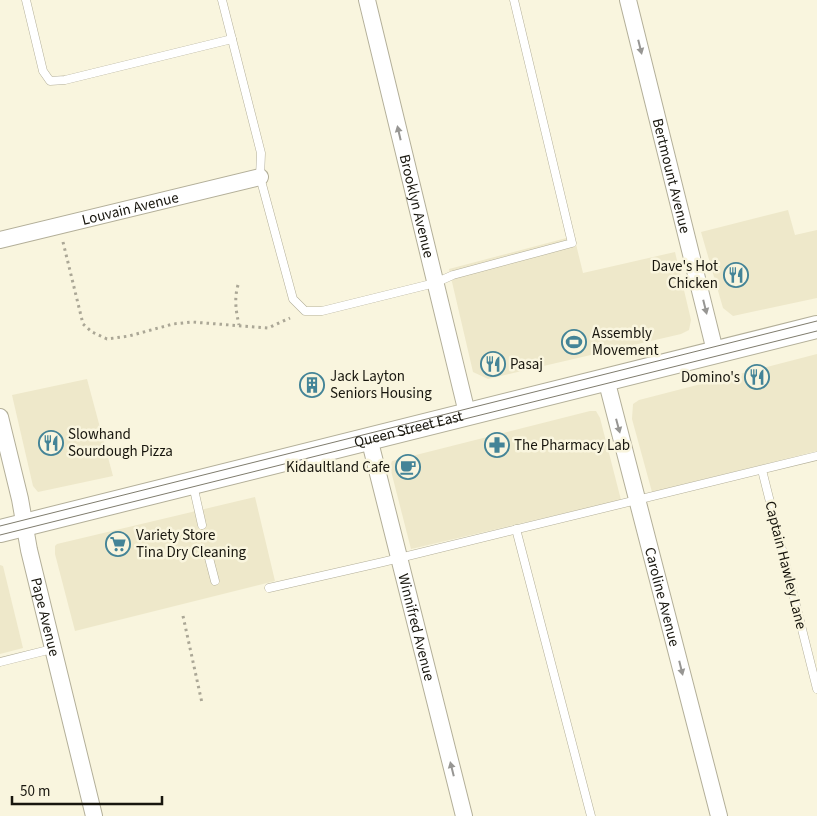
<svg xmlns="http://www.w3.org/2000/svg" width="817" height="816" viewBox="0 0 817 816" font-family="'Source Sans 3',sans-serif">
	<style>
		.built { fill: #eee8ca }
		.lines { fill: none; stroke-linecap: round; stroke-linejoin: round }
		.lane-casing { stroke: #b3af99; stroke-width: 9 }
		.street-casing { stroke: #b3af99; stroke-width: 18 }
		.secondary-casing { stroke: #b3af99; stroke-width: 24 }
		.path { stroke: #aba796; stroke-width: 3; stroke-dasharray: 2.5 4; stroke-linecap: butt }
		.lane { stroke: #fff; stroke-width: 8 }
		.street { stroke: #fff; stroke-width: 16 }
		.secondary { stroke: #fff; stroke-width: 22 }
		.tram { stroke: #7f7c6d; stroke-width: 1 }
		.oneway { fill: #979693 }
		.labels { text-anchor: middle; stroke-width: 5; stroke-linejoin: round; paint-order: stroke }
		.street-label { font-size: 15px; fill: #18160e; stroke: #f9f5de }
		.poi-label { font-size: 15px; fill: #18160e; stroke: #f9f5de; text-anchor: start }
	</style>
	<rect width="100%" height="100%" fill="#f9f5de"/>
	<g class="built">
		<path d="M788 210 795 235 817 230V298L733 316 723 308 701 232Z"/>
		<path d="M574 236 583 273 675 252 691 320 689 330 681 334 488 379 473 372 449 269Z"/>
		<path d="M817 354V451L652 492 632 419 633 404 639 400Z"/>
		<path d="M87 379 113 476 38 492 33 486 12 395Z"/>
		<path d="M590 411H596L600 418 621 500 411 549 390 467 392 461Z"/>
		<path d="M255 497 275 581 75 631 55 554V546L57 544Z"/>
		<path d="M0 565 3 566 23 648 0 654Z"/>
	</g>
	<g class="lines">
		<defs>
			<g id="lane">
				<path d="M26 0 43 71 50 81 65 80 232 39"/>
				<path d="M222 0 261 153 260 177 293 299 305 311H322L435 283 453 275 572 243 514 0"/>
				<path d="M762 470 817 689"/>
				<path d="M193 485 202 525"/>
				<path d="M516 529 591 816"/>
				<path d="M208 554 215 581"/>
				<path d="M269 588 383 562 817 456"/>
				<path d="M0 662 52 649"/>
			</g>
			<g id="street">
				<path id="s1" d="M367 0 467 413"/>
				<path id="s2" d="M628 0 715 351"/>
				<path id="s3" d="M0 240 260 177"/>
				<path id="s4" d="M606 379 719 816"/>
				<path id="s5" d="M0 417 20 499 29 550 94 816"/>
				<path id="s6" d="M369 438 464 816"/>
			</g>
			<g id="secondary">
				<path id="s7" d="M0 531 817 327"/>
			</g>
		</defs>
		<use href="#lane" class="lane-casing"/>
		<use href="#street" class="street-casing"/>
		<use href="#secondary" class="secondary-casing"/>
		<g class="path">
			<path d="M63 242 83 324 92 332 107 339 129 336 173 324 192 322 268 328 290 318"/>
			<path d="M238 285C234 299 236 311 239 325"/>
			<path d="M183 616 202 703"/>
		</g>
		<use href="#lane" class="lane"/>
		<use href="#street" class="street"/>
		<use href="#secondary" class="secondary"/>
		<g class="tram">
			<path d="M0 526 817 321"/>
			<path d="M0 535 817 331"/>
		</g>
	</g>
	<defs><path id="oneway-solid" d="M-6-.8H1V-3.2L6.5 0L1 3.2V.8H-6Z" transform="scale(1.25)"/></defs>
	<g class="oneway">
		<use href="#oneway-solid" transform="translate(640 47) rotate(76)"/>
		<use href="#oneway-solid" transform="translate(399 133) rotate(-103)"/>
		<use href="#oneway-solid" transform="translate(705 307) rotate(76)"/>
		<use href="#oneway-solid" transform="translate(618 426) rotate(75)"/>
		<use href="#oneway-solid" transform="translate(681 668) rotate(76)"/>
		<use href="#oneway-solid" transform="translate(452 769) rotate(-104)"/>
	</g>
	<defs>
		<symbol id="restaurant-ring" viewBox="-11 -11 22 22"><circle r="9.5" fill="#f9f5de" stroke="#448497" stroke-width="1.5"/><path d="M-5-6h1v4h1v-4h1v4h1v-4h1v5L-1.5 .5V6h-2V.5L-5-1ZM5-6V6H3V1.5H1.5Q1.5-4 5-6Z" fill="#448497"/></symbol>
		<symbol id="stadium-ring" viewBox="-11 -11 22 22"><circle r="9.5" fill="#f9f5de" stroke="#448497" stroke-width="1.5"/><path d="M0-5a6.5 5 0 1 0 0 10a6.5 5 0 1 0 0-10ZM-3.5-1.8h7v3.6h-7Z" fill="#448497"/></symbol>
		<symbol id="building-ring" viewBox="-11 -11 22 22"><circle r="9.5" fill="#f9f5de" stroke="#448497" stroke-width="1.5"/><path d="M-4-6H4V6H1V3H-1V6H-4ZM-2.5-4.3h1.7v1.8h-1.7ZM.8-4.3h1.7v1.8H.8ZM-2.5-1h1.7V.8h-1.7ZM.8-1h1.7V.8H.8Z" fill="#448497"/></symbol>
		<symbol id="pharmacy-ring" viewBox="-11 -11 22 22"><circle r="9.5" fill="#f9f5de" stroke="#448497" stroke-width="1.5"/><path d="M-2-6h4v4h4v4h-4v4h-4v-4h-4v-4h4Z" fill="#448497"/></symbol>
		<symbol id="cafe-ring" viewBox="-11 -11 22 22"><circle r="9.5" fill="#f9f5de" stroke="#448497" stroke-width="1.5"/><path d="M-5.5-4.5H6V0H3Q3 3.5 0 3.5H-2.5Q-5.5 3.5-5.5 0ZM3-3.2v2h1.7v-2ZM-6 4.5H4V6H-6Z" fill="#448497"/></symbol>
		<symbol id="supermarket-ring" viewBox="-11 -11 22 22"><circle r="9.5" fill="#f9f5de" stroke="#448497" stroke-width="1.5"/><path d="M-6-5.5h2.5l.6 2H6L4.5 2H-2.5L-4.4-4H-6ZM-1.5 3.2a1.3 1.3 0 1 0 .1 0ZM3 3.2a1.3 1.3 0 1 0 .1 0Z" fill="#448497"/></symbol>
	</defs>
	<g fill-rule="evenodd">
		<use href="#restaurant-ring" x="722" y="261" width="28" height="28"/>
		<use href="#stadium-ring" x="560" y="328" width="28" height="28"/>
		<use href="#restaurant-ring" x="479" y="350" width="28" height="28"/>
		<use href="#restaurant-ring" x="743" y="363" width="28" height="28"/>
		<use href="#building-ring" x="298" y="371" width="28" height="28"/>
		<use href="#restaurant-ring" x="37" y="429" width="28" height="28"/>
		<use href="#pharmacy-ring" x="483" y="431" width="28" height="28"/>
		<use href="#cafe-ring" x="394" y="453" width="28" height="28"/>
		<use href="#supermarket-ring" x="104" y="530" width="28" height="28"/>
	</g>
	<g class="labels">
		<g class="street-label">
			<text dy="5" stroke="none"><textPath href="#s2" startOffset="181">Bertmount Avenue</textPath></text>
			<text dy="5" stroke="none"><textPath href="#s1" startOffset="212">Brooklyn Avenue</textPath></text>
			<text dy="5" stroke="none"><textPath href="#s3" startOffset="134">Louvain Avenue</textPath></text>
			<text dy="5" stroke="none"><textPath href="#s7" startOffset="421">Queen Street East</textPath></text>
			<text transform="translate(786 565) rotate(76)" y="5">Captain Hawley Lane</text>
			<text dy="5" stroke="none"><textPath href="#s4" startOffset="225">Caroline Avenue</textPath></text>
			<text dy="5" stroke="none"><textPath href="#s5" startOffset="205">Pape Avenue</textPath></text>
			<text dy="5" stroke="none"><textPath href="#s6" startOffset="195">Winnifred Avenue</textPath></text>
		</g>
		<g class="poi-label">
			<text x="718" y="271" text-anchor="end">Dave's Hot<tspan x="718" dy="17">Chicken</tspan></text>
			<text x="592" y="338">Assembly<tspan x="592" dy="17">Movement</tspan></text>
			<text x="510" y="369">Pasaj</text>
			<text x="330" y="381">Jack Layton<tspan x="330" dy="17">Seniors Housing</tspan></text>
			<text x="740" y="382" text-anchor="end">Domino's</text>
			<text x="68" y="439">Slowhand<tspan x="68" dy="17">Sourdough Pizza</tspan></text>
			<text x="514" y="450">The Pharmacy Lab</text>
			<text x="390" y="472" text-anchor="end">Kidaultland Cafe</text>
			<text x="136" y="540">Variety Store<tspan x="136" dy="17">Tina Dry Cleaning</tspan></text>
		</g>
	</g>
	<path d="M12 796v8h150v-8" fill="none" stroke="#18160e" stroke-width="2.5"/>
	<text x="20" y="796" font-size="15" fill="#18160e" stroke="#f9f5de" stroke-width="4" paint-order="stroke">50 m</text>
</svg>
